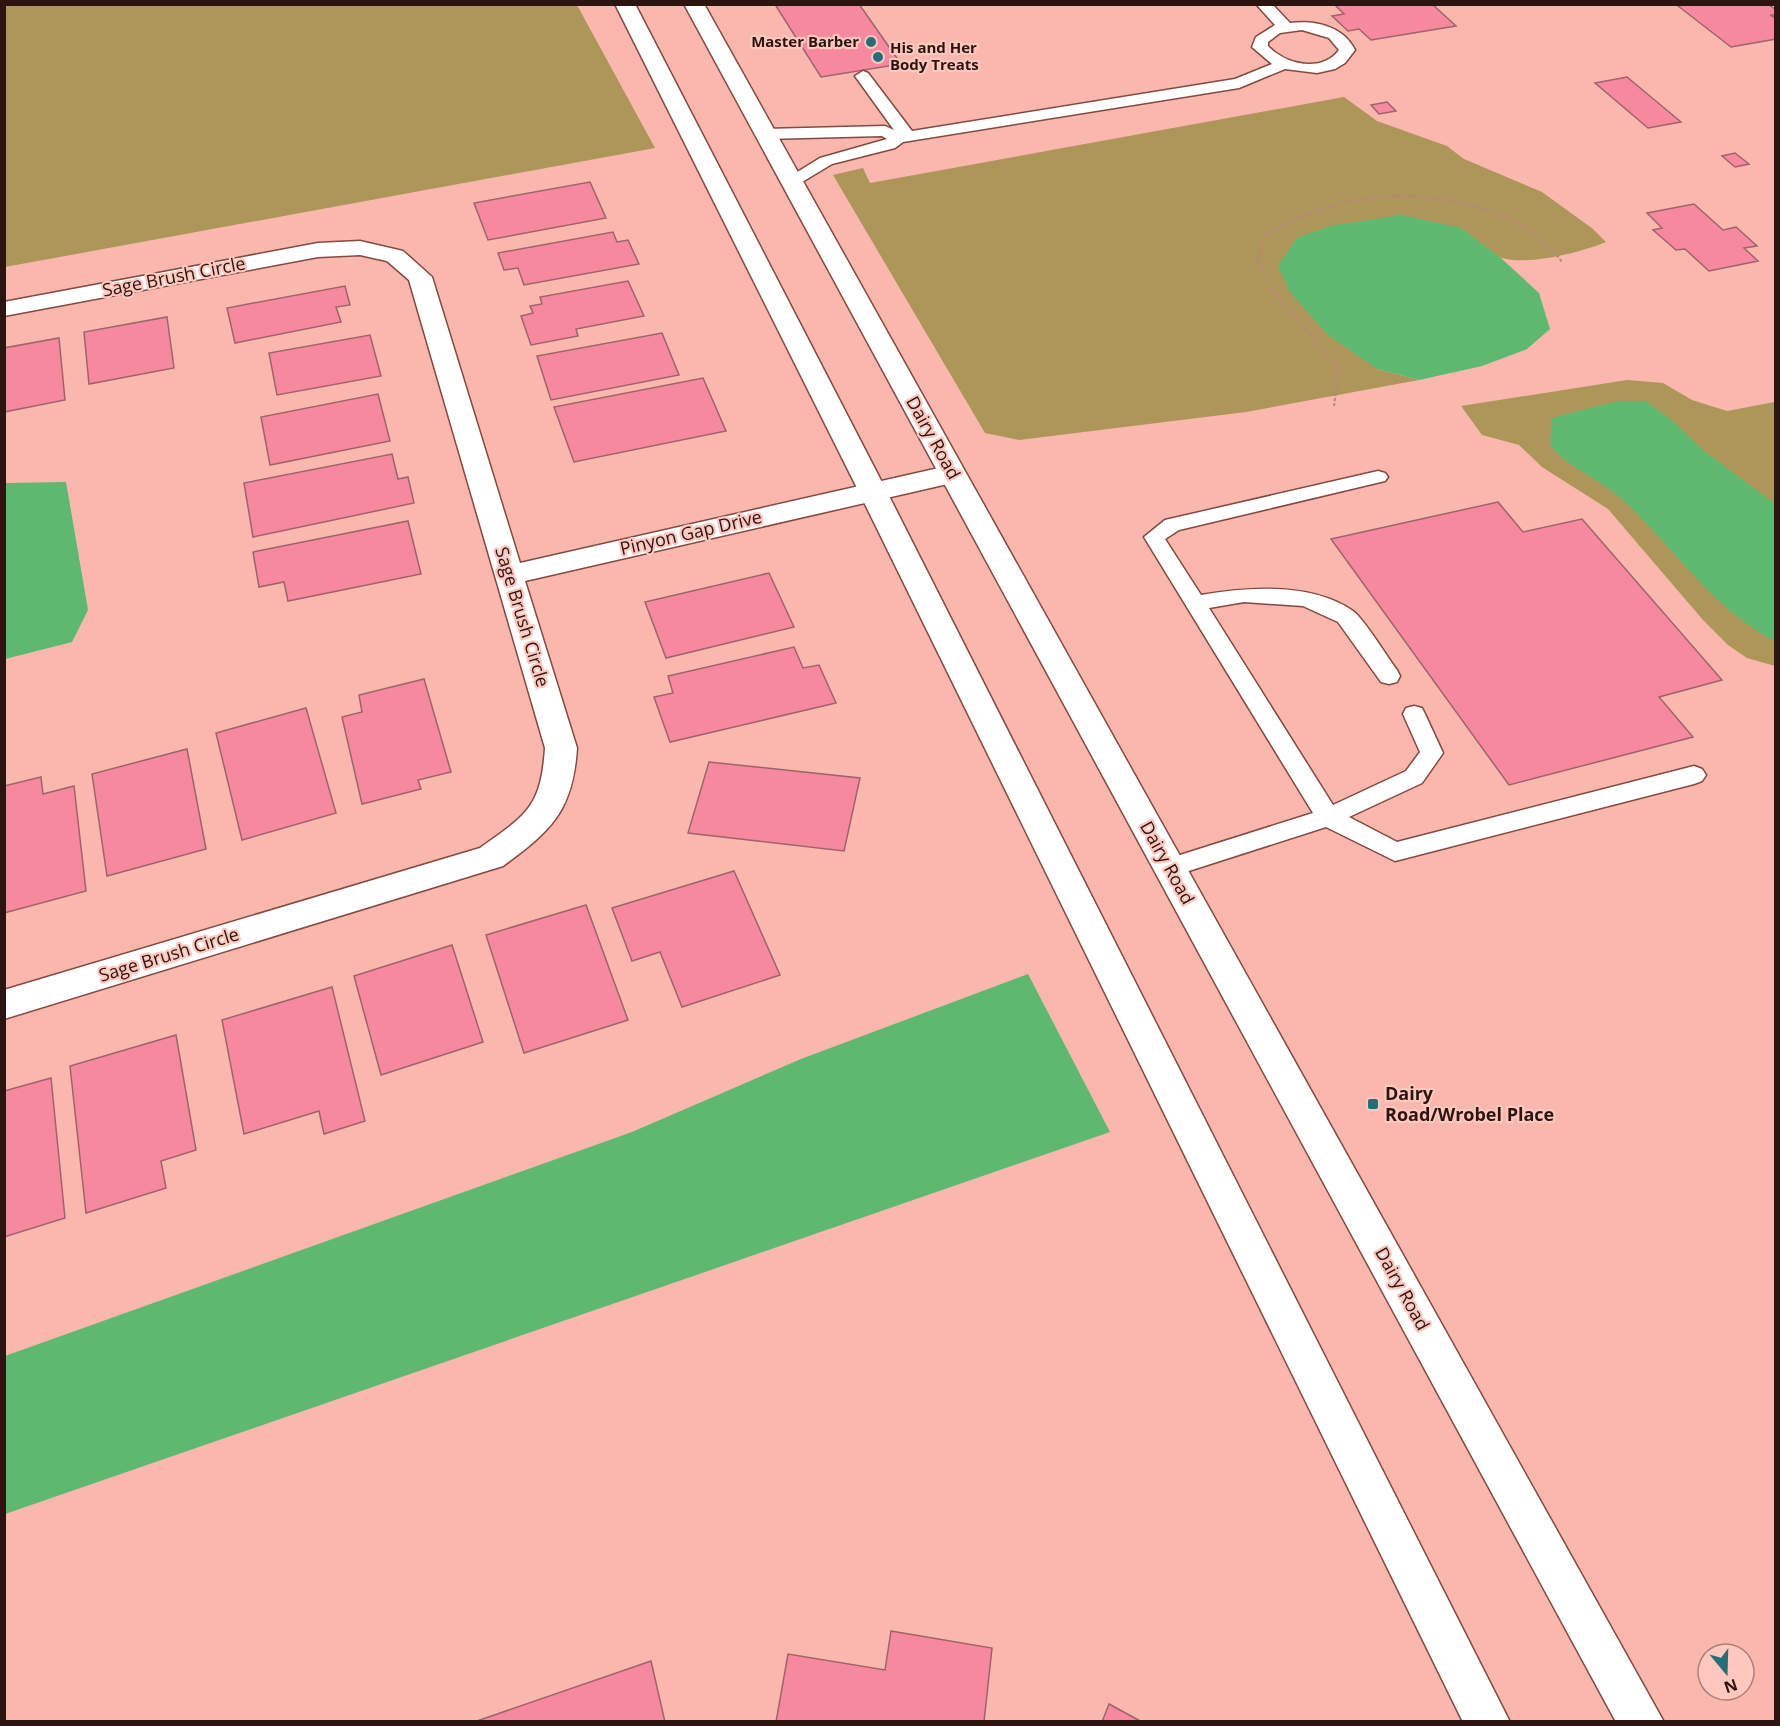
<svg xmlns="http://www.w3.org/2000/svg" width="1780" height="1726" viewBox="0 0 1780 1726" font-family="'Open Sans',sans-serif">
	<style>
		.green { fill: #ae965a }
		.water { fill: #5eb870 }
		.building { fill: #f7899e; stroke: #9f636d; stroke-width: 1.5 }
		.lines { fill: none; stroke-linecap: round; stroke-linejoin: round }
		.service-casing { stroke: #824a42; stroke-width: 3 }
		.minor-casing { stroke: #824a42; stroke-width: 3 }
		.tertiary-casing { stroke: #824a42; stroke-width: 3 }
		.path { stroke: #b9847c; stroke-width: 2; stroke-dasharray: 3 2; stroke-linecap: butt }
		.service { fill: #fff; fill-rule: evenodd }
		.minor { fill: #fff; fill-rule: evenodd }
		.tertiary { fill: #fff; fill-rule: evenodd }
		.poi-dot { fill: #256e78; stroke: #fec8bf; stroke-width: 2 }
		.labels { text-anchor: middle; stroke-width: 4.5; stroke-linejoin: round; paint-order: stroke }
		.far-poi-label { font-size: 15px; font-weight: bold; fill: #2c1511; stroke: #fec8bf; text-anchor: end }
		.street-label { font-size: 18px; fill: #2c1511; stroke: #fec8bf }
		.poi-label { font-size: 18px; font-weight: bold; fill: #2c1511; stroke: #fec8bf; text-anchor: start }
	</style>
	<rect width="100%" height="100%" fill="#f9b7ad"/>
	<g class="green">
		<path d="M5 4 577 5 655 148 5 267Z"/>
		<path d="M1344 97 1377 121 1447 146 1464 159 1542 192 1593 229 1606 242C1582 252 1527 266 1502 258 1488 254 1473 237 1461 228L1377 369 1419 380 1246 412 1019 440 985 433 833 175 863 168 870 183Z"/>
		<path d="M1627 380 1663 383 1692 400 1727 411 1775 402V666L1747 658 1728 645 1703 620 1608 509 1542 467 1519 445 1482 435 1461 406Z"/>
	</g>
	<g class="water">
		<path d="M1402 215 1461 228 1501 258 1539 293 1550 329 1527 349 1482 366 1419 380 1377 369 1328 335 1290 292 1278 266 1297 238 1330 226Z"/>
		<path d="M1618 401H1646L1673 421 1703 450 1775 504V641C1713 610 1673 546 1622 499 1600 479 1567 467 1550 445L1552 418Z"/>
		<path d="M66 482 88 610 72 642 5 659V483Z"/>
		<path d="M1028 974 1110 1132 5 1514V1356L632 1132 801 1059Z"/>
	</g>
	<g class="building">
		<path d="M787 4H859L901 64 821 77 776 6Z"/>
		<path d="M1334 4H1432L1456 26 1371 40 1359 29 1348 31 1332 16 1344 14Z"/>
		<path d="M1687 4H1768L1776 10V15H1770L1776 18V39L1731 47 1678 6Z"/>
		<path d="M1627 77 1681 122 1648 128 1595 83Z"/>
		<path d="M1387 102 1396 111 1379 114 1371 105Z"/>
		<path d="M1735 153 1749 164 1735 167 1722 156Z"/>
		<path d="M590 182 606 218 488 240 474 203Z"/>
		<path d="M1694 204 1723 230 1736 227 1757 246 1744 248 1758 261 1709 271 1685 249 1676 250 1653 230 1662 228 1647 213Z"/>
		<path d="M613 232 617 242 628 240 639 264 524 285 518 268 504 270 498 253Z"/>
		<path d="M628 281 644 316 576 329 578 336 531 345 521 316 533 313 530 306 542 304 540 297Z"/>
		<path d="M345 286 350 305 336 307 341 322 235 343 227 308Z"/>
		<path d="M167 317 174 368 89 384 84 332Z"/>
		<path d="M662 333 679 375 551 400 537 356Z"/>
		<path d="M370 335 381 376 277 395 269 353Z"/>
		<path d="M59 338 65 400 4 412V348Z"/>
		<path d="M703 378 726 431 574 462 554 407Z"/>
		<path d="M378 394 390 441 270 465 261 417Z"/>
		<path d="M392 454 398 479 408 477 414 503 253 537 244 483Z"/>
		<path d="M1498 502 1523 532 1582 519 1722 680 1659 697 1693 737 1509 785 1331 539Z"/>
		<path d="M408 521 421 574 288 601 284 582 259 587 253 552Z"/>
		<path d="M769 573 794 627 666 658 645 602Z"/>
		<path d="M794 647 803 668 819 665 836 703 670 742 654 697 673 693 668 676Z"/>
		<path d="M424 679 451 772 418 780 421 789 362 804 342 717 362 712 359 695Z"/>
		<path d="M306 708 336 813 242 840 216 733Z"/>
		<path d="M187 749 206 849 107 876 92 774Z"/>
		<path d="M709 762 860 778 844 851 688 833Z"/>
		<path d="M41 777 43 794 74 786 86 891 4 913V786Z"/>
		<path d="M734 871 780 975 682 1007 660 952 632 961 612 908Z"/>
		<path d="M586 905 628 1020 524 1053 486 935Z"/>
		<path d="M452 945 483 1042 381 1075 354 976Z"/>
		<path d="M332 987 365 1121 324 1134 319 1111 244 1134 222 1020Z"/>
		<path d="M176 1035 196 1150 161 1161 166 1188 86 1213 70 1066Z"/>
		<path d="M51 1078 65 1218 4 1237V1091Z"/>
		<path d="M891 1631 992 1648 984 1722H776L788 1654 885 1670Z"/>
		<path d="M651 1661 665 1722H474Z"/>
		<path d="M1109 1704 1142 1722H1102Z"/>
	</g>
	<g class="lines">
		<defs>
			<g id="service">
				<path d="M1256 4H1272L1290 23C1315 20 1343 26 1355 50L1345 63 1335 69 1317 73 1285 69 1239 88 903 142 895 148 832 164 792 188 786 187 784 183 786 179 820 158 887 139 882 136 765 139 757 134 765 129 885 126 894 130 855 76 863 71 868 73 912 131 1235 79 1272 64 1252 47 1256 37 1275 25ZM1302 30 1329 38 1339 50C1322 73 1286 65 1268 46V42L1280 33Z"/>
				<path d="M1378 471 1385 473 1388 477 1385 481 1179 530 1165 539 1201 595C1248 587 1311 582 1353 611 1365 620 1387 657 1397 670L1400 676 1397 682 1389 684 1381 682 1338 622 1303 606 1244 602 1209 608 1333 805 1406 771 1420 752 1403 714 1406 708 1414 706 1422 708 1425 714 1443 753 1422 783 1349 817 1397 842 1694 766 1702 769 1706 775 1702 781 1694 784 1395 861 1326 827 1170 877 1161 875 1158 868 1161 861 1313 813 1144 537 1165 520Z"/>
			</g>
			<path id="minor" d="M360 241 403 251 432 277 520 563 952 465 962 468 966 474 962 480 952 483 525 581 577 748C573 811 551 831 503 866L4 1019V990L480 848C526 815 541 808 545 748L409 280 387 261 360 255 318 257 4 316V302L318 243Z"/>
			<g id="tertiary">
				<path d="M615 4H635L887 492 1510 1722H1463L859 492Z"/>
				<path d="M684 4H704L1664 1722H1616Z"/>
			</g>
		</defs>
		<use href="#service" class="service-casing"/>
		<use href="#minor" class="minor-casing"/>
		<use href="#tertiary" class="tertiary-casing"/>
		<path class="path" d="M1334 406 1339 369 1273 291 1257 259 1265 235C1291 221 1317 209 1346 202 1415 186 1519 202 1562 262"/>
		<use href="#service" class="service"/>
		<use href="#minor" class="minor"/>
		<use href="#tertiary" class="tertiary"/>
	</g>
	<g class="poi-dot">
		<circle cx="871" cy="42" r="6"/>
		<circle cx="878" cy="57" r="6"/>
		<rect x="1367" y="1098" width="12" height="12" rx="3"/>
	</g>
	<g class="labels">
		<g class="far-poi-label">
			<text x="859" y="47">Master Barber</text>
			<text x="890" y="53" text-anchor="start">His and Her<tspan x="890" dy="17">Body Treats</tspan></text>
		</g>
		<g class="street-label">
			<text transform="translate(174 277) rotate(-11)" y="6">Sage Brush Circle</text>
			<text transform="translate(933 438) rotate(61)" y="6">Dairy Road</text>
			<text transform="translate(691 533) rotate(-13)" y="6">Pinyon Gap Drive</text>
			<text transform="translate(522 617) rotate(73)" y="6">Sage Brush Circle</text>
			<text transform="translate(1167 863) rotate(61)" y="6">Dairy Road</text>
			<text transform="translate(169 955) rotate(-17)" y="6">Sage Brush Circle</text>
			<text transform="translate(1402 1289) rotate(61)" y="6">Dairy Road</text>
		</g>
		<g class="poi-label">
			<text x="1385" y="1100">Dairy<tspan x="1385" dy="21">Road/Wrobel Place</tspan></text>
		</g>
	</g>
	<rect width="1780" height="1726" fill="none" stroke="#2c1511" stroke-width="12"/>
	<g transform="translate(1726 1672) rotate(161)"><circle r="28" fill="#fec8bf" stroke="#aa8079" stroke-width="1.5"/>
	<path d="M0-4.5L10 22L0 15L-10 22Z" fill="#256e78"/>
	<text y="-9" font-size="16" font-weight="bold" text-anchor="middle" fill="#2c1511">N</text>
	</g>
</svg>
